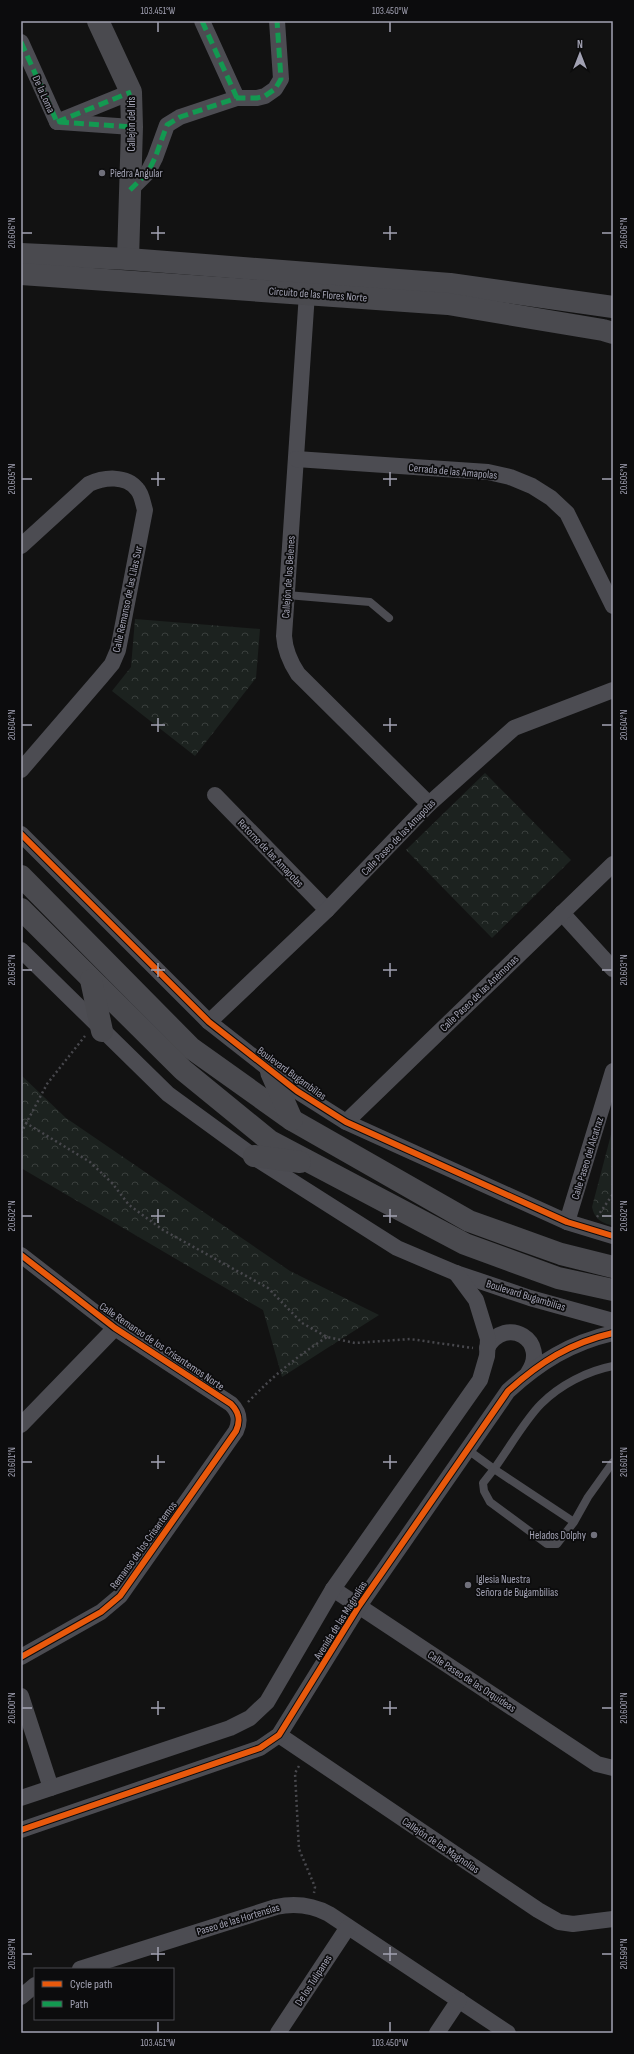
<svg xmlns="http://www.w3.org/2000/svg" width="634" height="2054" viewBox="0 0 634 2054" font-family="'Sofia Sans Condensed',sans-serif">
	<style>
		.forest { fill: url(#forest-crowns) }
		.lines { fill: none; stroke-linecap: round; stroke-linejoin: round }
		.path { stroke: #48484d; stroke-width: 2.5; stroke-dasharray: 2 3; stroke-linecap: butt }
		.lane { stroke: #4c4c52; stroke-width: 8 }
		.street { stroke: #4c4c52; stroke-width: 16 }
		.secondary { stroke: #4a4a4f; stroke-width: 22 }
		.quiet { stroke: #139951; stroke-width: 5; stroke-dasharray: 10 5; stroke-linecap: butt }
		.cycleway-casing { stroke: #0c0c0d; stroke-width: 8 }
		.cycleway { stroke: #e8590c; stroke-width: 6 }
		.ticks { fill: none; stroke: #a2a2b3; stroke-width: 1.5 }
		.poi-dot { fill: #70707b; stroke: #0c0c0d; stroke-width: 1.5 }
		.labels { text-anchor: middle; stroke-width: 3.5; stroke-linejoin: round; paint-order: stroke }
		.street-label { font-size: 11px; fill: #a2a2b3; stroke: #0c0c0d }
		.poi-label { font-size: 11px; fill: #a2a2b3; stroke: #0c0c0d; text-anchor: start }
		.neatline { fill: none; stroke: #a2a2b3; stroke-width: 1.5 }
		.ticks-label { font-size: 10px; text-anchor: middle; fill: #a2a2b3 }
	</style>
	<defs>
		<pattern id="forest-crowns" width="20" height="18" patternUnits="userSpaceOnUse"><rect width="20" height="18" fill="#1c221f"/><path d="M2 6a3 3 0 1 1 6 0M12 15a3 3 0 1 1 6 0" fill="none" stroke="#3a3f3d"/></pattern>
	</defs>
	<rect width="100%" height="100%" fill="#121212"/>
	<g class="forest">
		<path d="M135 619 260 629 256 678 195 756 112 691 131 667Z"/>
		<path d="M485 773 571 860 492 938 406 850Z"/>
		<path d="M21 1075 66 1118 290 1271 379 1315 282 1377 263 1310 21 1168Z"/>
		<path d="M613 1127V1226C601 1222 595 1220 592 1207Z"/>
	</g>
	<g class="lines">
		<g class="path">
			<path d="M21 1120 90 1162 112 1183 129 1205 163 1230 268 1288 302 1323 327 1337 355 1343 410 1339 473 1348"/>
			<path d="M21 1133 47 1084 85 1036"/>
			<path d="M597 1217 613 1194"/>
			<path d="M248 1402C273 1376 296 1357 327 1337"/>
			<path d="M299 1766 295 1773 299 1849 315 1887 314 1893"/>
		</g>
		<g class="lane">
			<path d="M287 595 370 602 389 618"/>
			<path d="M468 1450 494 1469C508 1450 525 1420 541 1404 560 1385 587 1371 613 1366"/>
			<path d="M574 1522 494 1469 483 1483 484 1491 490 1502 547 1544H557L574 1522 588 1497 613 1462"/>
		</g>
		<g class="street">
			<path d="M202 21 237 98"/>
			<path d="M21 42 57 122"/>
			<path d="M57 122 131 92"/>
			<path d="M60 122 132 127"/>
			<path d="M130 190 148 172 155 158 167 125 180 117 237 98H257L265 96 275 89 281 79 277 21"/>
			<path d="M307 293 284 636C285 651 290 662 298 674L429 804"/>
			<path d="M296 459 488 472 510 477 532 486 551 498 567 513 613 606"/>
			<path d="M21 546 89 484C104 477 126 475 137 489 142 494 143 504 145 510L118 650 112 664 102 676 21 770"/>
			<path d="M215 795 327 910"/>
			<path d="M21 834 209 1022 297 1091 346 1122 567 1222 613 1236"/>
			<path d="M562 913 613 969"/>
			<path d="M21 950 168 1094 260 1161 397 1248 456 1273 530 1298 613 1321"/>
			<path d="M209 1022 327 910 429 804 514 728 613 690"/>
			<path d="M346 1122 613 864"/>
			<path d="M567 1222 613 1071"/>
			<path d="M21 1255 115 1328 231 1404C239 1412 241 1420 236 1431L120 1596 101 1612 21 1657"/>
			<path d="M487 1348C506 1314 550 1341 528 1373"/>
			<path d="M21 1425 115 1328"/>
			<path d="M333 1589 597 1764 613 1768"/>
			<path d="M21 1696 51 1788"/>
			<path d="M279 1735 538 1910 559 1922 573 1924 613 1919"/>
			<path d="M21 1798 230 1728 250 1718 267 1702 333 1589 480 1380 487 1356 488 1339 476 1300 456 1273"/>
			<path d="M21 1830 260 1748 279 1735 359 1606 508 1391C540 1362 570 1343 613 1333"/>
			<path d="M80 1969 276 1907C295 1903 312 1905 329 1914L508 2033"/>
			<path d="M21 1997 35 1985"/>
			<path d="M278 2033 348 1927"/>
			<path d="M437 2033 459 2000"/>
		</g>
		<g class="secondary">
			<path d="M98 21 131 92 132 127 128 259"/>
			<path d="M21 254 128 259 450 284 613 307"/>
			<path d="M21 274 448 304 603 330 613 333"/>
			<path d="M21 876 191 1048 292 1120 469 1221 561 1254 613 1267"/>
			<path d="M21 909 183 1070 270 1141 465 1244 558 1278 613 1290"/>
			<path d="M91 980 102 1031"/>
			<path d="M271 1072 292 1120"/>
			<path d="M254 1156 300 1162"/>
		</g>
		<g class="quiet">
			<path d="M202 21 237 98"/>
			<path d="M21 42 57 122"/>
			<path d="M57 122 131 92"/>
			<path d="M59 122 132 127"/>
			<path d="M130 190 148 172 155 158 167 125 180 117 237 98H257L265 96 275 89 281 79 277 21"/>
		</g>
		<defs>
			<g id="cycleway">
				<path d="M21 834 209 1022 297 1091 346 1122 567 1222 613 1236"/>
				<path d="M21 1255 115 1328 231 1404C239 1412 241 1420 236 1431L120 1596 101 1612 21 1657"/>
				<path d="M21 1830 260 1748 279 1735 359 1606 508 1391C540 1362 570 1343 613 1333"/>
			</g>
		</defs>
		<use href="#cycleway" class="cycleway-casing"/>
		<use href="#cycleway" class="cycleway"/>
	</g>
	<path class="ticks" d="M158 22V32M390 22V32M158 226V240M390 226V240M22 233H32M151 233H165M383 233H397M602 233H612M158 472V486M390 472V486M22 479H32M151 479H165M383 479H397M602 479H612M158 718V732M390 718V732M22 725H32M151 725H165M383 725H397M602 725H612M158 963V977M390 963V977M22 970H32M151 970H165M383 970H397M602 970H612M158 1209V1223M390 1209V1223M22 1216H32M151 1216H165M383 1216H397M602 1216H612M158 1455V1469M390 1455V1469M22 1462H32M151 1462H165M383 1462H397M602 1462H612M158 1701V1715M390 1701V1715M22 1708H32M151 1708H165M383 1708H397M602 1708H612M158 1947V1961M390 1947V1961M22 1954H32M151 1954H165M383 1954H397M602 1954H612M158 2022V2032M390 2022V2032"/>
	<g class="poi-dot">
		<circle cx="102" cy="173" r="4"/>
		<circle cx="594" cy="1535" r="4"/>
		<circle cx="468" cy="1585" r="4"/>
	</g>
	<g class="labels">
		<g class="street-label">
			<text transform="translate(44 94) rotate(66)" y="4">De la Loma</text>
			<text transform="translate(131 124) rotate(-90)" y="4">Callejón del Iris</text>
			<text transform="translate(318 294) rotate(4)" y="4">Circuito de las Flores Norte</text>
			<text transform="translate(453 471) rotate(5)" y="4">Cerrada de las Amapolas</text>
			<text transform="translate(288 577) rotate(-86)" y="4">Callejón de los Belenes</text>
			<text transform="translate(127 599) rotate(-78)" y="4">Calle Remanso de las Lilas Sur</text>
			<text transform="translate(398 837) rotate(-46)" y="4">Calle Paseo de las Amapolas</text>
			<text transform="translate(271 853) rotate(46)" y="4">Retorno de las Amapolas</text>
			<text transform="translate(479 993) rotate(-44)" y="4">Calle Paseo de las Anémonas</text>
			<text transform="translate(292 1073) rotate(36)" y="4">Boulevard Bugambilias</text>
			<text transform="translate(587 1158) rotate(-73)" y="4">Calle Paseo del Alcatraz</text>
			<text transform="translate(526 1295) rotate(17)" y="4">Boulevard Bugambilias</text>
			<text transform="translate(162 1346) rotate(34)" y="4">Calle Remanso de los Crisantemos Norte</text>
			<text transform="translate(143 1545) rotate(-54)" y="4">Remanso de los Crisantemos</text>
			<text transform="translate(340 1620) rotate(-58)" y="4">Avenida de las Magnolias</text>
			<text transform="translate(472 1681) rotate(33)" y="4">Calle Paseo de las Orquideas</text>
			<text transform="translate(441 1845) rotate(34)" y="4">Callejón de las Magnolias</text>
			<text transform="translate(238 1919) rotate(-17)" y="4">Paseo de las Hortensias</text>
			<text transform="translate(313 1980) rotate(-57)" y="4">De los Tulipanes</text>
		</g>
		<g class="poi-label">
			<text x="110" y="177">Piedra Angular</text>
			<text x="586" y="1539" text-anchor="end">Helados Dolphy</text>
			<text x="476" y="1583">Iglesia Nuestra<tspan x="476" dy="13">Señora de Bugambilias</tspan></text>
		</g>
	</g>
	<rect width="634" height="2054" fill="none" stroke="#0c0c0d" stroke-width="44"/>
	<rect x="34" y="1968" width="140" height="52" fill="#0c0c0d" stroke="#48484f"/>
	<rect x="42" y="1981" width="20" height="6" fill="#e8590c" stroke="#48484f"/>
	<text x="70" y="1988" font-size="12" fill="#a2a2b3">Cycle path</text>
	<rect x="42" y="2001" width="20" height="6" fill="#139951" stroke="#48484f"/>
	<text x="70" y="2008" font-size="12" fill="#a2a2b3">Path</text>
	<g transform="translate(580 54)" stroke="#0c0c0d" stroke-width="3" paint-order="stroke">
	<path d="M0-3L7 15L0 10L-7 15Z" fill="#a2a2b3"/>
	<text y="-6" font-size="11" font-weight="bold" text-anchor="middle" fill="#a2a2b3">N</text>
	</g>
	<rect x="22" y="22" width="590" height="2010" class="neatline"/>
	<g class="ticks-label">
		<text x="158" y="14">103.451°W</text>
		<text x="390" y="14">103.450°W</text>
		<text transform="translate(11 233) rotate(-90)" y="4">20.606°N</text>
		<text transform="translate(623 233) rotate(-90)" y="4">20.606°N</text>
		<text transform="translate(11 479) rotate(-90)" y="4">20.605°N</text>
		<text transform="translate(623 479) rotate(-90)" y="4">20.605°N</text>
		<text transform="translate(11 725) rotate(-90)" y="4">20.604°N</text>
		<text transform="translate(623 725) rotate(-90)" y="4">20.604°N</text>
		<text transform="translate(11 970) rotate(-90)" y="4">20.603°N</text>
		<text transform="translate(623 970) rotate(-90)" y="4">20.603°N</text>
		<text transform="translate(11 1216) rotate(-90)" y="4">20.602°N</text>
		<text transform="translate(623 1216) rotate(-90)" y="4">20.602°N</text>
		<text transform="translate(11 1462) rotate(-90)" y="4">20.601°N</text>
		<text transform="translate(623 1462) rotate(-90)" y="4">20.601°N</text>
		<text transform="translate(11 1708) rotate(-90)" y="4">20.600°N</text>
		<text transform="translate(623 1708) rotate(-90)" y="4">20.600°N</text>
		<text transform="translate(11 1954) rotate(-90)" y="4">20.599°N</text>
		<text transform="translate(623 1954) rotate(-90)" y="4">20.599°N</text>
		<text x="158" y="2046">103.451°W</text>
		<text x="390" y="2046">103.450°W</text>
	</g>
</svg>
